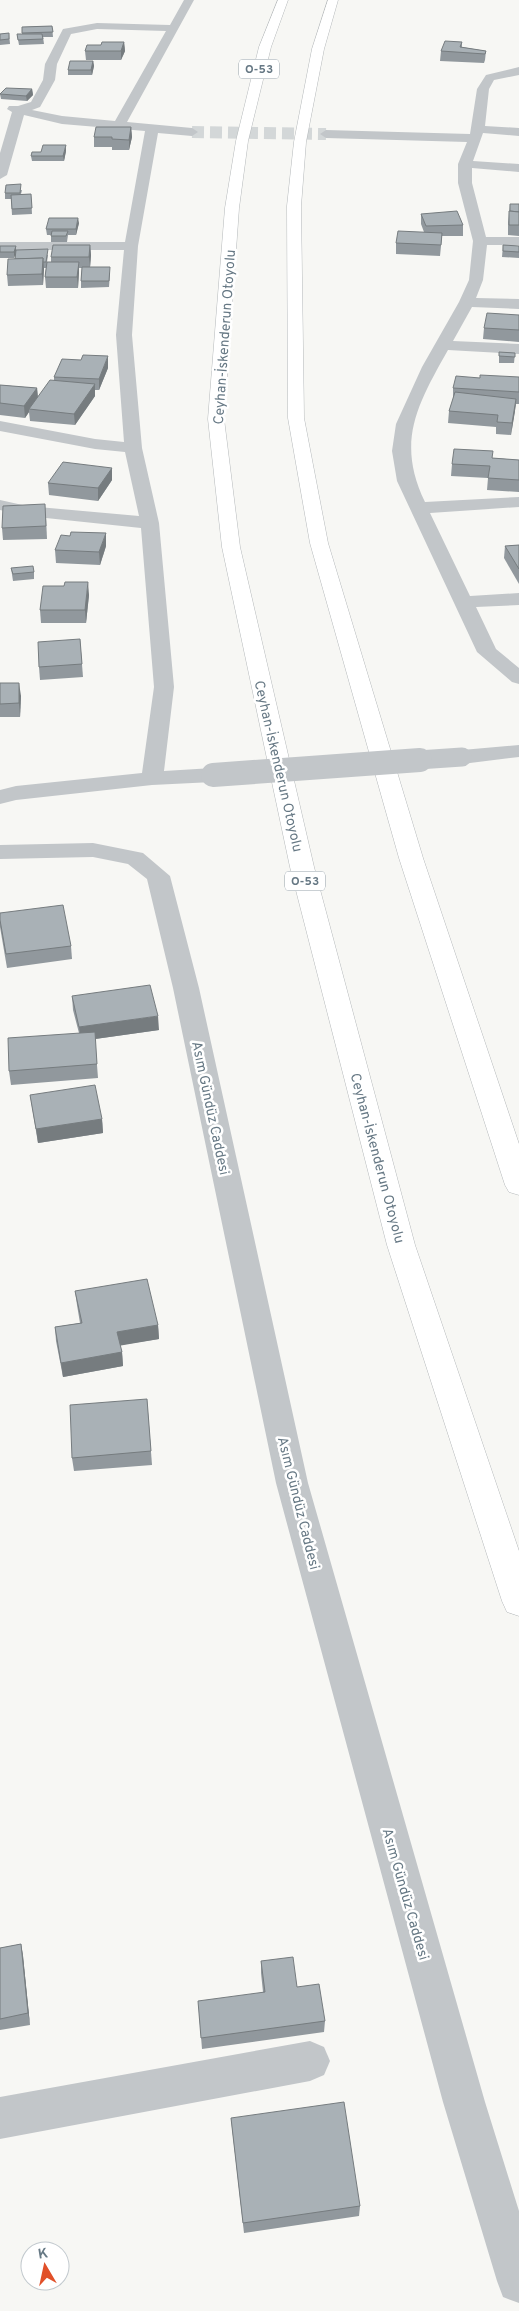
<svg xmlns="http://www.w3.org/2000/svg" width="519" height="2311" viewBox="0 0 519 2311" font-family="Overpass,sans-serif">
	<style>
		.lines { fill: none; stroke-linecap: round; stroke-linejoin: round }
		.street-tunnel { stroke: #d3d7d8; stroke-width: 12; stroke-dasharray: 12 6; stroke-linecap: butt }
		.highway-casing { stroke: #b5b9bb; stroke-width: 1 }
		.street { fill: #c2c6c9; fill-rule: evenodd }
		.highway { fill: #fff; fill-rule: evenodd }
		.street-bridge-far1 { stroke: #c2c6c9; stroke-width: 19 }
		.street-bridge { stroke: #c2c6c9; stroke-width: 24 }
		.wall { fill: #91989d }
		.shaded-wall { fill: #767c7f }
		.building { fill: #a9b1b6; stroke: #767c7f }
		.labels { text-anchor: middle; stroke-width: 5; stroke-linejoin: round; paint-order: stroke }
		.shield { fill: #fff; stroke: #94a0a9; stroke-width: 1 }
		.shield-label { font-size: 12px; font-weight: bold; fill: #667884 }
		.street-label { font-size: 14px; fill: #667884; stroke: #fff }
	</style>
	<rect width="100%" height="100%" fill="#f7f7f4"/>
	<g class="lines">
		<path class="street-tunnel" d="M192 132 326 134"/>
		<defs>
			<g id="highway">
				<path d="M278 0H288L271 47 248 141 239 208 224 419 240 547 314 867 415 1245 519 1551V1616L507 1612 502 1601 387 1245 290 867 222 547 208 419 225 208 236 141 259 47Z"/>
				<path d="M328 0H338L324 49 306 142 301 206 304 418 328 543 423 858 519 1144V1195L509 1192 505 1185 399 858 310 543 288 418 287 206 294 142 312 49Z"/>
			</g>
		</defs>
		<use href="#highway" class="highway-casing"/>
		<g class="street">
			<path d="M184 0H194L127 122 192 128 198 132 192 136 158 133 138 246 132 335 142 448 159 523 174 687 164 771 213 768 221 770 224 775 221 780 213 782 152 785 16 800 0 804V790L16 786 142 773 154 687 141 528 27 516 0 510V500L27 506 139 516 125 452 95 449 0 431V421L95 439 124 442 116 335 124 250H0V242H125L145 131 62 124 24 115 7 175 0 179V153L12 112 7 109 9 106H18L31 102 43 80 45 64 63 29 97 23 170 25ZM97 29 166 31 115 121 62 116 32 110 40 107 55 80 57 64 71 34Z"/>
			<path d="M519 67V75L494 80 489 89 485 126 519 128V136L483 133 473 161 519 164V172L472 168V183L486 237H519V245H487L483 280 476 298 519 299V309L472 307 453 341 519 344V354L448 350C417 405 396 442 425 502L519 497V507L430 513 470 596 519 593V605L476 607 496 649 519 668V684L512 682 477 652 397 481 392 451 396 424 422 367 459 302 469 280 473 241 458 183V164L467 142 326 138 320 134 326 130 470 134 477 89 486 75Z"/>
			<path d="M519 745V757L462 764 454 762 451 757 454 752 462 750Z"/>
			<path d="M93 843 143 853 170 876 199 988 308 1483 485 2102 519 2211V2303L503 2297 497 2281 443 2102 276 1483 173 988 147 879 128 864 93 857 0 859V845Z"/>
			<path d="M310 2041 324 2047 330 2061 324 2075 310 2081 0 2139V2097Z"/>
		</g>
		<use href="#highway" class="highway"/>
		<path class="street-bridge-far1" d="M403 761 462 757"/>
		<path class="street-bridge" d="M213 775 420 760"/>
	</g>
	<g class="wall">
		<path d="M52 26 53 37H43L44 44 19 45 17 34H22V27Z"/>
		<path d="M9 33 10 44 0 45V34Z"/>
		<path d="M124 42 125 51 121 60H86L85 51 101 45Z"/>
		<path d="M462 42V47L486 51 485 60 484 63 440 61 441 51Z"/>
		<path d="M93 61 94 66 92 75H68V70Z"/>
		<path d="M32 89 33 95 27 101 1 99 0 94Z"/>
		<path d="M131 127 132 137 129 150H112V147H94V137Z"/>
		<path d="M66 151 64 161H32L31 156Z"/>
		<path d="M22 190 21 194H31L32 214 12 215 11 199H5V193Z"/>
		<path d="M510 204H519V236L508 235V222Z"/>
		<path d="M421 214 463 225V236H442L440 256 396 254V243L424 232 421 224Z"/>
		<path d="M79 223 76 235H68L67 242H51V235H47L46 229Z"/>
		<path d="M90 245 91 255 90 267 110 273 109 287 81 288V281L82 268H79L78 288H46L45 277 46 268H44L43 285 8 286 7 275 15 259V255L14 258H0V246H16V250L48 255 47 262H51V257Z"/>
		<path d="M503 245 519 246V258L502 257Z"/>
		<path d="M519 315V342L483 339 484 328Z"/>
		<path d="M499 352 515 353 514 363H499Z"/>
		<path d="M108 368 99 390H95V396L75 425 30 421 29 412 25 418 0 415V385L37 388 38 397 54 380V377Z"/>
		<path d="M519 377V404H516L511 435 496 434V427L448 423 449 411 453 400V388L480 378Z"/>
		<path d="M492 458 519 460V492L487 490 488 478 451 476 452 464Z"/>
		<path d="M112 468V480L98 501 49 495 48 483Z"/>
		<path d="M46 517 47 539 3 540 2 528Z"/>
		<path d="M70 536 106 546 100 565 56 563 55 550Z"/>
		<path d="M519 545V584L504 558 505 546Z"/>
		<path d="M11 568 34 572V579L13 581Z"/>
		<path d="M89 595 86 623H41L40 610Z"/>
		<path d="M80 639 83 677 40 680 39 667Z"/>
		<path d="M0 683 21 696 20 717H0Z"/>
		<path d="M0 913 71 946 72 959 7 968 0 927Z"/>
		<path d="M72 996 159 1030 95 1039 98 1078 11 1085 9 1071 79 1033 73 1010Z"/>
		<path d="M30 1095 102 1119 103 1133 38 1143Z"/>
		<path d="M75 1291 158 1325 159 1339 120 1345 122 1352 123 1366 63 1377 56 1341 55 1327 80 1323 77 1305Z"/>
		<path d="M147 1399 152 1465 74 1471 72 1458Z"/>
		<path d="M21 1944 23 1956 30 2025 0 2030V1948Z"/>
		<path d="M261 1961 325 2021 324 2032 202 2049 199 2012 263 1992 261 1973Z"/>
		<path d="M231 2118 360 2206 359 2216 244 2233 232 2128Z"/>
	</g>
	<g class="shaded-wall">
		<path d="M124 42 125 51 121 60V51Z"/>
		<path d="M93 61 94 66 92 75 91 70Z"/>
		<path d="M32 89 33 95 27 101 26 96Z"/>
		<path d="M131 127 132 137 129 150V140Z"/>
		<path d="M66 145V151L64 161 63 156Z"/>
		<path d="M78 218 79 223 76 235V229Z"/>
		<path d="M90 245 91 255 90 268 89 257Z"/>
		<path d="M16 246V252L14 258V252Z"/>
		<path d="M43 258 44 269 43 285 42 274Z"/>
		<path d="M79 262V273L78 288 77 277Z"/>
		<path d="M108 356V368L99 390V379Z"/>
		<path d="M95 384V396L75 425 74 414Z"/>
		<path d="M37 388 38 400 29 409V412L25 418 24 406Z"/>
		<path d="M516 399 515 411 511 435 512 423Z"/>
		<path d="M112 468V480L98 501V488Z"/>
		<path d="M106 533V546L100 565 99 552Z"/>
		<path d="M88 582 89 595 86 623 85 610Z"/>
		<path d="M19 683 21 696 20 717 19 703Z"/>
		<path d="M158 1016 159 1030 95 1039 98 1078 95 1039 81 1041 79 1027Z"/>
		<path d="M102 1119 103 1133 38 1143 36 1129Z"/>
		<path d="M158 1325 159 1339 118 1346 117 1332Z"/>
		<path d="M122 1352 123 1366 63 1377 61 1363Z"/>
		<path d="M21 1944 23 1956 30 2025 28 2013Z"/>
	</g>
	<g class="building">
		<path d="M52 26 53 32 22 33V27Z"/>
		<path d="M9 33V39L0 40V34Z"/>
		<path d="M17 34H42L43 39 18 40Z"/>
		<path d="M445 41 462 42 460 47 486 51 485 54 441 51Z"/>
		<path d="M102 42H124L121 51H85L87 45H101Z"/>
		<path d="M70 61H93L91 70H68Z"/>
		<path d="M6 88 32 89 26 96 0 94Z"/>
		<path d="M96 127H131L129 140 112 139V137H94Z"/>
		<path d="M43 145H66L63 156H31L32 152H41Z"/>
		<path d="M21 184 20 193H5L6 185Z"/>
		<path d="M31 194 32 208 12 209 11 195Z"/>
		<path d="M510 204H519V212L510 211Z"/>
		<path d="M457 211 463 225 426 226 421 214Z"/>
		<path d="M509 211 519 212V225H509Z"/>
		<path d="M49 218H78L76 229H46Z"/>
		<path d="M52 231H68L66 236H51Z"/>
		<path d="M398 231 442 233 441 245 396 243Z"/>
		<path d="M53 245H90L89 257H51Z"/>
		<path d="M503 245 519 246V252L503 251Z"/>
		<path d="M0 246H16L14 252H0Z"/>
		<path d="M48 249 46 262H43V258L15 259 16 250Z"/>
		<path d="M43 258 42 274 7 275 8 259Z"/>
		<path d="M47 262H79L77 277H45Z"/>
		<path d="M82 267H110L109 281H81Z"/>
		<path d="M487 313 519 315V330L484 328Z"/>
		<path d="M499 352 515 353V357L499 356Z"/>
		<path d="M83 355 108 356 99 379 54 377 62 359 81 360Z"/>
		<path d="M480 375 519 377V392L453 388 456 376 480 378Z"/>
		<path d="M50 380 95 384 74 414 29 409Z"/>
		<path d="M0 385 37 388 24 406 0 403Z"/>
		<path d="M455 392 516 399 512 423 497 422 498 415 449 411Z"/>
		<path d="M454 449 493 451 492 458 519 460V480L488 478 490 466 452 464Z"/>
		<path d="M63 462 112 468 98 488 48 483Z"/>
		<path d="M45 504 46 526 2 528 3 506Z"/>
		<path d="M71 532 106 533 99 552 55 550 61 535 70 536Z"/>
		<path d="M519 545V569L505 546Z"/>
		<path d="M33 566 34 572 13 574 11 568Z"/>
		<path d="M65 582H88L85 610H40L43 586H64Z"/>
		<path d="M80 639 82 664 39 667 38 642Z"/>
		<path d="M0 683H19V703L0 704Z"/>
		<path d="M63 905 71 946 6 954 0 920V913Z"/>
		<path d="M150 985 158 1016 79 1027 72 996Z"/>
		<path d="M95 1032 97 1064 9 1071 8 1038Z"/>
		<path d="M95 1085 102 1119 36 1129 30 1095Z"/>
		<path d="M147 1279 158 1325 117 1332 122 1352 61 1363 55 1327 82 1323 75 1291Z"/>
		<path d="M147 1399 151 1451 72 1458 70 1405Z"/>
		<path d="M21 1944 28 2013 0 2019V1948Z"/>
		<path d="M293 1957 297 1987 319 1984 325 2021 201 2038 198 2001 265 1992 261 1961Z"/>
		<path d="M344 2102 360 2206 243 2223 231 2118Z"/>
	</g>
	<g class="labels">
		<g class="shield">
			<rect x="239" y="59.5" width="40" height="19" rx="4"/>
			<rect x="285" y="871.5" width="40" height="19" rx="4"/>
		</g>
		<g class="shield-label">
			<text x="259" y="73">O-53</text>
			<text x="305" y="885">O-53</text>
		</g>
		<g class="street-label">
			<text transform="translate(224 337) rotate(-86)" y="5">Ceyhan-İskenderun Otoyolu</text>
			<text transform="translate(279 766) rotate(77)" y="5">Ceyhan-İskenderun Otoyolu</text>
			<text transform="translate(211 1108) rotate(78)" y="5">Asım Gündüz Caddesi</text>
			<text transform="translate(378 1158) rotate(75)" y="5">Ceyhan-İskenderun Otoyolu</text>
			<text transform="translate(299 1503) rotate(76)" y="5">Asım Gündüz Caddesi</text>
			<text transform="translate(406 1894) rotate(74)" y="5">Asım Gündüz Caddesi</text>
		</g>
	</g>
	<g transform="translate(45 2266) rotate(351)"><circle r="24" fill="#ffffff" stroke="#c2c9ce"/>
	<path d="M0-4L9 19L0 12L-9 19Z" fill="#e15029"/>
	<text y="-8" font-size="14" font-weight="bold" text-anchor="middle" fill="#667884">K</text>
	</g>
</svg>
